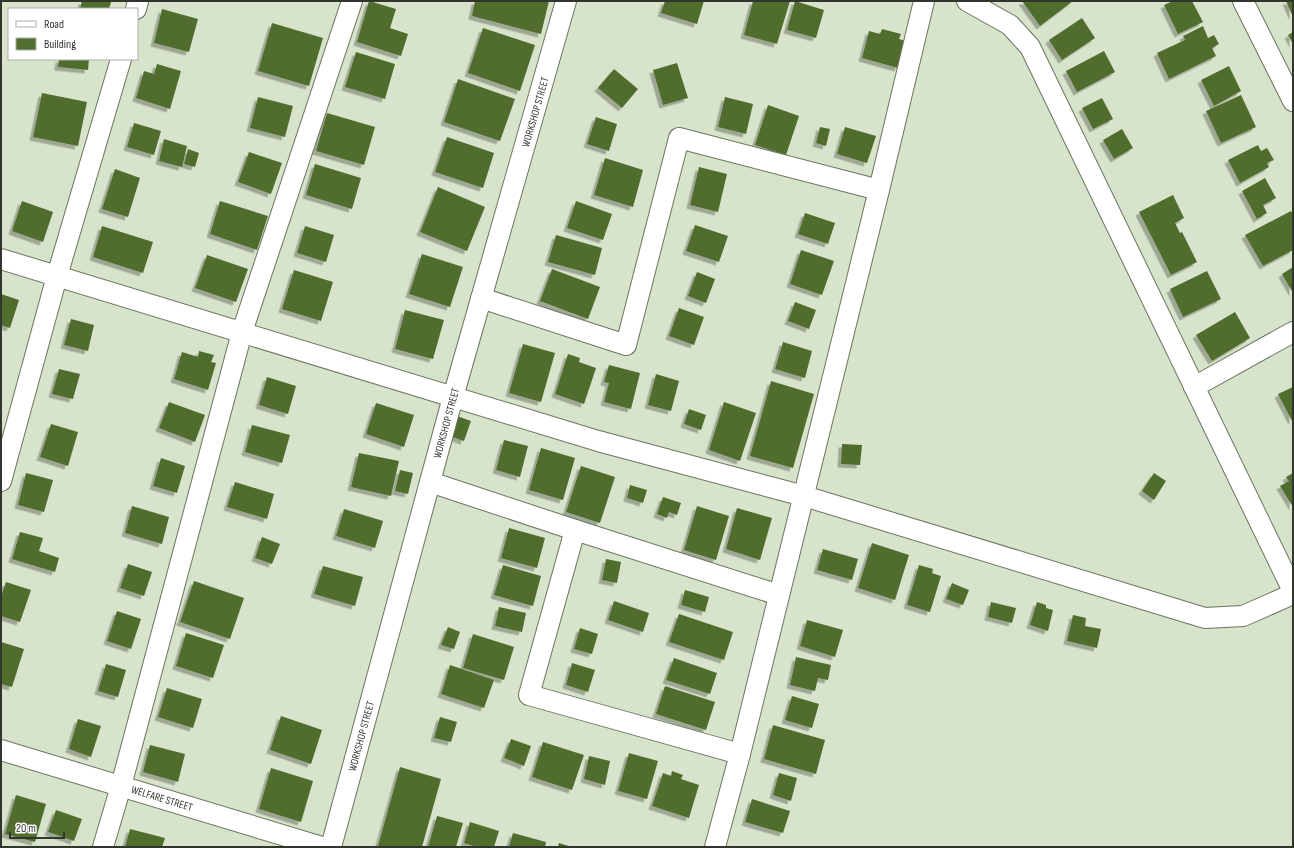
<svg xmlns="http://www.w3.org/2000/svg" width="1294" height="848" viewBox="0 0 1294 848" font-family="'Sofia Sans Condensed',sans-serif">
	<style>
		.building { fill: #516d2f; filter: url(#shadow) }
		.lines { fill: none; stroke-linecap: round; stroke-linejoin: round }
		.minor-casing { stroke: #6a755f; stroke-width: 22 }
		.minor { stroke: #fff; stroke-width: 20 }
		.labels { text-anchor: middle; stroke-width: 4; stroke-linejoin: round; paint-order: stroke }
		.street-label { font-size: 11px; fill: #31362c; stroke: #fff }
	</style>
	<defs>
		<filter id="shadow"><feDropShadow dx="-3.5" dy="3.5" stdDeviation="0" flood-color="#0004"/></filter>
	</defs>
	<rect width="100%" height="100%" fill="#d7e3cb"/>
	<g class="building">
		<path d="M82 1H109L111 2 109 9H80Z"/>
		<path d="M369 1 396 9 390 28 408 34 401 56 357 42Z"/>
		<path d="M475 1H549L541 34 472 16Z"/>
		<path d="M665 1H704L697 24 661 13Z"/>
		<path d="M753 1H790L777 44 744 35Z"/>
		<path d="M795 1 824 10 816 38 787 30Z"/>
		<path d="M1022 1H1073L1040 26Z"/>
		<path d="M1173 1H1192L1203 22 1178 34 1164 5Z"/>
		<path d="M1286 1H1293V17Z"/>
		<path d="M162 9 198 19 189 52 154 43Z"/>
		<path d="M1082 18 1095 38 1062 60 1049 40Z"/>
		<path d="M272 23 323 38 309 86 258 71Z"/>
		<path d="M1203 26 1208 38 1214 35 1219 44 1212 48 1216 56 1169 79 1157 53 1185 40 1183 36Z"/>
		<path d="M483 28 535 45 520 91 468 73Z"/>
		<path d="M882 29 901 34 899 39 906 41 898 68 862 58 869 31 880 34Z"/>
		<path d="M1293 32V44L1288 35Z"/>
		<path d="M1104 51 1115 72 1077 92 1066 71Z"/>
		<path d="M356 52 395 64 385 99 345 87Z"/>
		<path d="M59 59H89L88 70 58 67Z"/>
		<path d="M677 63 688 98 663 105 653 70Z"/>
		<path d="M157 64 181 71 170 109 136 98 144 71 154 74Z"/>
		<path d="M1229 66 1241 91 1214 106 1201 80Z"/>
		<path d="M614 69 638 89 622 108 598 88Z"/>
		<path d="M458 79 515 99 500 141 444 122Z"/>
		<path d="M42 93 87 102 78 146 33 137Z"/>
		<path d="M1241 95 1256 127 1221 143 1206 111Z"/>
		<path d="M258 97 293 106 285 137 250 128Z"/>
		<path d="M725 97 753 104 746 134 718 127Z"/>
		<path d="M1102 98 1113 119 1093 129 1082 108Z"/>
		<path d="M768 105 799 116 786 155 755 145Z"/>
		<path d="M327 113 375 127 364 165 316 151Z"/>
		<path d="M596 117 617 124 609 151 587 144Z"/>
		<path d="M134 123 161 131 154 155 127 147Z"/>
		<path d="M820 127 830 129 826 146 816 143Z"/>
		<path d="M845 127 876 136 867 163 837 154Z"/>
		<path d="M1122 129 1133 148 1114 159 1103 140Z"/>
		<path d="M447 137 494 153 483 188 435 172Z"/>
		<path d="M164 139 187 146 182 167 159 161Z"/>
		<path d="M1258 145 1261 151 1267 148 1274 160 1267 163 1269 167 1240 183 1228 160Z"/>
		<path d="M188 149 199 153 195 167 184 164Z"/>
		<path d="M249 152 282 163 271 194 238 182Z"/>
		<path d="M605 158 643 170 633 207 594 195Z"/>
		<path d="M315 164 361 178 352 209 306 195Z"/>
		<path d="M699 167 727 174 718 212 690 205Z"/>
		<path d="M115 169 140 178 128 217 102 209Z"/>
		<path d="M1265 178 1276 198 1263 205 1267 213 1257 219 1242 191Z"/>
		<path d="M438 187 485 207 467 251 420 232Z"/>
		<path d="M1173 195 1184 218 1175 223 1180 233 1182 232 1197 262 1171 275 1139 212Z"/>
		<path d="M22 201 53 212 43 242 12 231Z"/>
		<path d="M220 201 268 216 257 250 210 234Z"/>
		<path d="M576 201 612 214 603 240 567 228Z"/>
		<path d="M1291 211 1293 215V250L1263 266 1245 235Z"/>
		<path d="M805 213 835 223 828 244 798 234Z"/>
		<path d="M695 225 728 236 719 262 686 251Z"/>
		<path d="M102 226 153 242 143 273 93 257Z"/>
		<path d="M305 226 334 235 326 262 297 253Z"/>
		<path d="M556 235 602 248 595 275 548 262Z"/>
		<path d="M801 250 834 261 822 295 790 284Z"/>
		<path d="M422 254 463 267 450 307 409 294Z"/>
		<path d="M207 255 248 269 236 302 195 288Z"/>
		<path d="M1293 267V293L1282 274Z"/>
		<path d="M552 269 600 287 588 319 540 301Z"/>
		<path d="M294 270 333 282 321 321 282 309Z"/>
		<path d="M1207 271 1221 299 1183 317 1170 289Z"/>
		<path d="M697 272 715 279 706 303 688 296Z"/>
		<path d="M1 294 19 300 10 328 1 325Z"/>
		<path d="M795 302 816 310 809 329 788 321Z"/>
		<path d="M679 308 704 317 694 345 669 336Z"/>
		<path d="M405 310 444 320 433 359 395 349Z"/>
		<path d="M1235 312 1250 338 1212 361 1196 335Z"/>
		<path d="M71 319 94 325 88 351 64 345Z"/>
		<path d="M783 342 812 351 805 378 775 369Z"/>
		<path d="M523 344 555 353 541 402 509 393Z"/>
		<path d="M199 351 214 355 211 362 216 363 208 390 174 379 182 352 198 357Z"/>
		<path d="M568 354 580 358 579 362 596 368 584 404 555 394Z"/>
		<path d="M609 365 640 373 631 409 604 402 609 383 604 382Z"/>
		<path d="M59 369 80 374 73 399 52 394Z"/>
		<path d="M656 374 679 381 671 411 648 405Z"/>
		<path d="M267 377 296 386 288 414 259 405Z"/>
		<path d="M771 381 814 394 793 468 750 456Z"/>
		<path d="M1293 387V420L1292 421 1278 394Z"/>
		<path d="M169 402 205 415 195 442 159 428Z"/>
		<path d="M724 402 756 413 740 461 709 450Z"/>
		<path d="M376 403 414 415 404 447 366 434Z"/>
		<path d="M689 409 706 415 701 430 684 424Z"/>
		<path d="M454 415 471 421 464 441 447 435Z"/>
		<path d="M51 424 78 432 68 466 40 457Z"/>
		<path d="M252 425 290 435 282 463 245 452Z"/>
		<path d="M504 440 528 446 520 477 496 470Z"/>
		<path d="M842 444 862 445 860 465 841 464Z"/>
		<path d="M541 448 575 458 563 500 529 490Z"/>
		<path d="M359 453 399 461 391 496 351 487Z"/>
		<path d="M161 458 185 466 177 493 153 486Z"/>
		<path d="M581 466 615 477 600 523 566 512Z"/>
		<path d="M400 470 413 473 408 494 395 491Z"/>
		<path d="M26 473 53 480 44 512 18 505Z"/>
		<path d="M1154 473 1166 481 1154 500 1142 491Z"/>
		<path d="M1293 473V507L1280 486 1289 481 1286 477Z"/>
		<path d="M235 482 274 494 267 519 227 507Z"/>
		<path d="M630 485 647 490 643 503 627 498Z"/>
		<path d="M663 497 681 503 677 515 669 512 667 518 657 514Z"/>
		<path d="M132 506 169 517 162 544 125 533Z"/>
		<path d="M697 506 729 516 716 560 684 550Z"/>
		<path d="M737 508 772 518 760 560 726 549Z"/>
		<path d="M344 509 383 521 375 548 336 536Z"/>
		<path d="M509 528 545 538 537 568 501 558Z"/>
		<path d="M20 532 43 538 39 551 59 558 55 572 12 559Z"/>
		<path d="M262 537 280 544 272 564 255 558Z"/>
		<path d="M872 543 909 555 895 600 858 588Z"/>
		<path d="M823 549 858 559 852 580 817 570Z"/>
		<path d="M606 559 621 562 617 583 602 580Z"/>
		<path d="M128 564 152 572 144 596 120 588Z"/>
		<path d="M503 565 541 576 533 606 494 595Z"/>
		<path d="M919 565 933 569 932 573 941 576 930 612 907 605Z"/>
		<path d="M323 566 363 577 355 606 314 594Z"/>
		<path d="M194 581 244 598 230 639 180 622Z"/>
		<path d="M6 582 31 590 20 622 1 616V597Z"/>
		<path d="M952 583 969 590 963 605 946 599Z"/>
		<path d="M685 590 709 597 705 612 681 605Z"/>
		<path d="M614 601 649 613 643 632 608 620Z"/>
		<path d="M991 602 1016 608 1012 623 988 617Z"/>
		<path d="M1037 602 1046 605V608L1053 610 1048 631 1030 625Z"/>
		<path d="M499 607 526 613 522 632 495 626Z"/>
		<path d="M117 611 141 619 131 649 107 641Z"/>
		<path d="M679 614 733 632 724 660 669 642Z"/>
		<path d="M1073 615 1086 618 1085 626 1101 629 1097 648 1067 641Z"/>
		<path d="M807 620 843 630 835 657 800 646Z"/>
		<path d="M448 627 460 632 454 649 441 645Z"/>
		<path d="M580 628 598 634 592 654 574 649Z"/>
		<path d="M186 633 224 645 213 678 176 666Z"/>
		<path d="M473 634 514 647 504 680 463 668Z"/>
		<path d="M1 642 24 649 12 687 1 684Z"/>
		<path d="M796 657 831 665 828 680 818 678 815 691 790 685Z"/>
		<path d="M674 658 717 673 710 694 666 680Z"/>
		<path d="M572 663 595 670 588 692 566 685Z"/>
		<path d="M106 664 126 670 118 697 98 691Z"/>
		<path d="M450 665 494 680 484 708 441 694Z"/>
		<path d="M665 686 715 702 706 730 656 714Z"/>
		<path d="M167 688 202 699 193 728 158 717Z"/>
		<path d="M792 696 819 704 812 728 785 720Z"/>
		<path d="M281 716 322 730 311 764 270 750Z"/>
		<path d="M440 717 457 722 451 742 434 738Z"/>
		<path d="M78 719 101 726 91 757 69 749Z"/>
		<path d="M773 725 825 740 816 774 764 759Z"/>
		<path d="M511 739 531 746 524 766 504 758Z"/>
		<path d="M543 742 584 755 572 790 532 777Z"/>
		<path d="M150 745 185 754 178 782 143 772Z"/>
		<path d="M629 753 658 761 647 799 618 791Z"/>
		<path d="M589 756 610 761 605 785 584 779Z"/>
		<path d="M400 767 441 779 422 847H383L378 846Z"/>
		<path d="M271 768 313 781 301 822 259 809Z"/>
		<path d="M672 771 683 775 681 779 699 785 689 818 652 806 663 773 671 776Z"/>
		<path d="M779 773 797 778 791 801 773 795Z"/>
		<path d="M16 795 46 804 35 842 5 834Z"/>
		<path d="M752 799 790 811 783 833 745 822Z"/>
		<path d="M56 810 82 819 74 841 48 832Z"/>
		<path d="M437 816 463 823 456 847H428Z"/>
		<path d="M470 822 499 831 494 847H477L464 843Z"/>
		<path d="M130 829 165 838 162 847H125Z"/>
		<path d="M513 833 546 842 545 847H509Z"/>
		<path d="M559 843 572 847H558Z"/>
	</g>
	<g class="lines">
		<defs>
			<g id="minor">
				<path d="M967 1 1010 25 1030 47 1293 591"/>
				<path d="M1243 1 1293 101"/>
				<path d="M136 9 138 1"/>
				<path d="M1 259 598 441 804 496 1205 618 1243 616 1293 594"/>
				<path d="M481 298 626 345 679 138 879 190"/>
				<path d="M1194 387 1293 332"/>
				<path d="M1 481 57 276 121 59"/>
				<path d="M430 482 575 530 779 595"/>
				<path d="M575 530 529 695 740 754"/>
				<path d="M1 750 322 847"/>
				<path d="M103 847 121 786 242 332 352 1"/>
				<path d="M331 847 453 397 566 1"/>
				<path d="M715 847 740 754 879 190 924 1"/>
			</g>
		</defs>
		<use href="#minor" class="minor-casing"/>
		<use href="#minor" class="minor"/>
	</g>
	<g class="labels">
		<g class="street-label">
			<text transform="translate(535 112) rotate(-74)" y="4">WORKSHOP STREET</text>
			<text transform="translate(446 423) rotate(-75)" y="4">WORKSHOP STREET</text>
			<text transform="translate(361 736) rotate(-75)" y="4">WORKSHOP STREET</text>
			<text transform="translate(162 798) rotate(17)" y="4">WELFARE STREET</text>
		</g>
	</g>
	<rect width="1294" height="848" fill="none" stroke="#31362c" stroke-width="4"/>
	<rect x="8" y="8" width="130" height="52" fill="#ffffff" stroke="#adafab"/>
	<rect x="16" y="21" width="20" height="6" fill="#ffffff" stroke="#adafab"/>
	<text x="44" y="28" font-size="12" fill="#31362c">Road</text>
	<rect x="16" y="38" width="20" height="12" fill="#516d2f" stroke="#adafab"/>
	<text x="44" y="48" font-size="12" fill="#31362c">Building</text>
	<path d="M10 832v6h54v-6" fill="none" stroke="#31362c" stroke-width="2"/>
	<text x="16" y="832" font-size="12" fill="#31362c" stroke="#ffffff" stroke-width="3" paint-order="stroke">20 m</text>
</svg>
